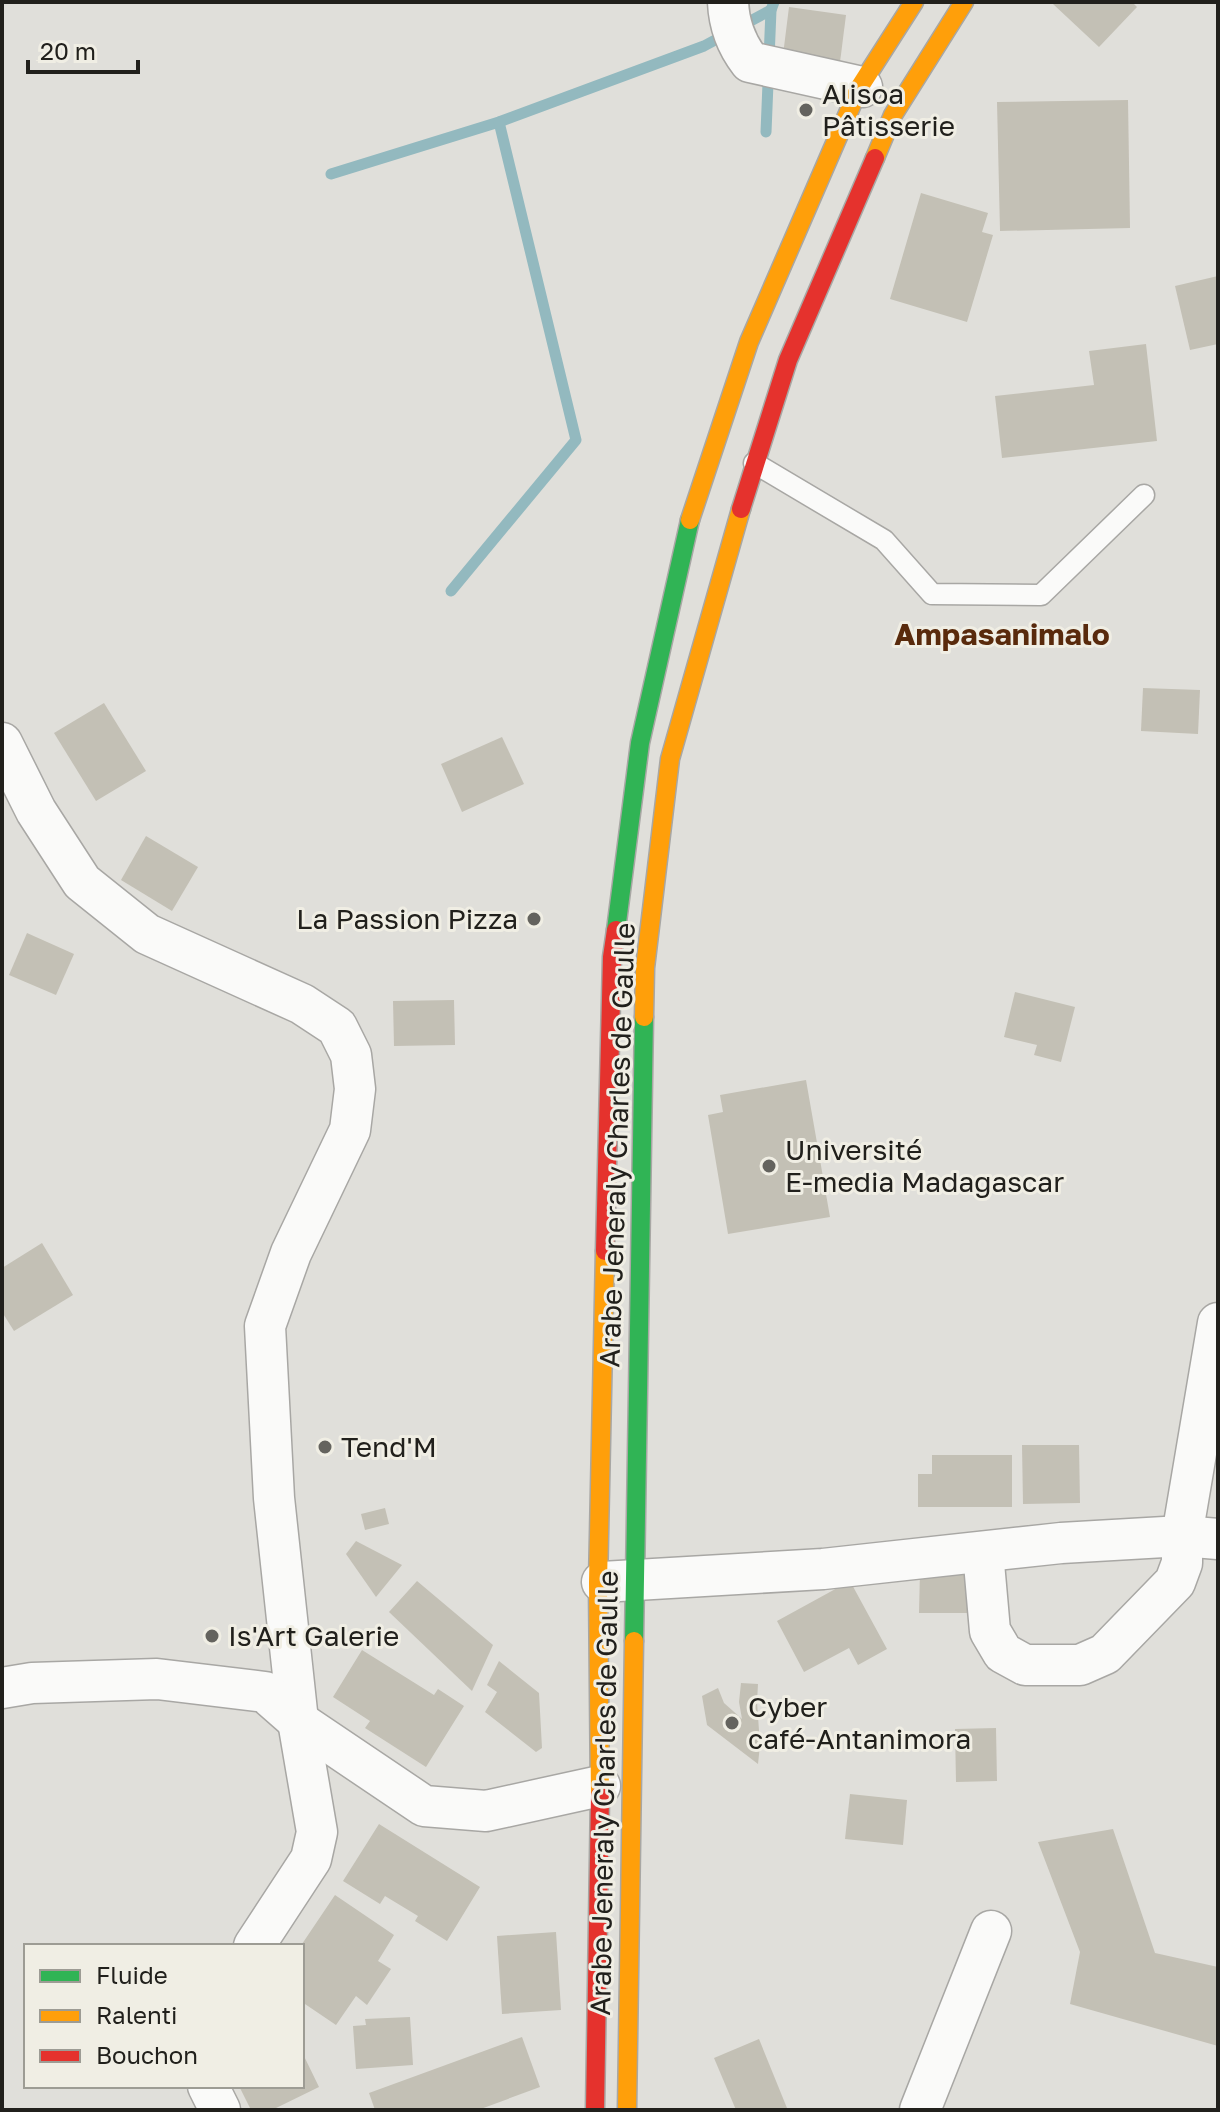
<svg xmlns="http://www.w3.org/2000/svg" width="1220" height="2112" viewBox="0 0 1220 2112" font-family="'Golos Text',sans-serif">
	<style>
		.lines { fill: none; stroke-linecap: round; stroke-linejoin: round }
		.stream { stroke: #93b9bf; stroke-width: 11 }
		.building { fill: #c3c0b5 }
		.lane-casing { stroke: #a8a7a4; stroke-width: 23 }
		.street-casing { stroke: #a8a7a4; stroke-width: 43 }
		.fast-casing { stroke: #a8a7a4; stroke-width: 21 }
		.slow-casing { stroke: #a8a7a4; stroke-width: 21 }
		.jam-casing { stroke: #a8a7a4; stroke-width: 21 }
		.lane { stroke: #fafaf9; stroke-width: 20 }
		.street { stroke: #fafaf9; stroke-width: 40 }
		.fast { stroke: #30b455; stroke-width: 18 }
		.slow { stroke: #ff9f0a; stroke-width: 18 }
		.jam { stroke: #e5322d; stroke-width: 18 }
		.poi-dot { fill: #64635e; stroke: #f0eee4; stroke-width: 3 }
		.labels { text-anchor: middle; stroke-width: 6; stroke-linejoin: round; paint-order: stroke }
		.poi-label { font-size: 28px; fill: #21201c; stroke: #f0eee4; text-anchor: start }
		.street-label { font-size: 28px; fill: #21201c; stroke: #f0eee4 }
		.neighbourhood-label { font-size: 30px; font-weight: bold; fill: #592a0c; stroke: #f0eee4 }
	</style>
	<rect width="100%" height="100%" fill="#e0dfda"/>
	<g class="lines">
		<g class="stream">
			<path d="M766 132 771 10 774 2"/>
			<path d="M331 174 499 122 704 46 771 10"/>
			<path d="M451 591 576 440 499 122"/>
		</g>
	</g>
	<g class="building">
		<path d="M1054 2H1132L1137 7 1099 47 1053 4Z"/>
		<path d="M789 7 846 15 839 70 782 63Z"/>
		<path d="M1128 100 1130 228 1000 231 997 102Z"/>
		<path d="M921 193 988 213 982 232 993 235 967 322 890 299Z"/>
		<path d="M1218 276V344L1190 350 1175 286Z"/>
		<path d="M1146 344 1157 441 1002 458 995 396 1094 385 1089 351Z"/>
		<path d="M1143 688 1200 690 1198 734 1141 731Z"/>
		<path d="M104 703 146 771 96 801 54 733Z"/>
		<path d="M502 737 524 784 462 812 441 764Z"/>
		<path d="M146 836 198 867 172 911 121 880Z"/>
		<path d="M27 933 74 954 56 995 9 975Z"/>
		<path d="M1015 992 1075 1007 1061 1062 1034 1055 1037 1045 1004 1037Z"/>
		<path d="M454 1000 455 1045 394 1046 393 1001Z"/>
		<path d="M806 1080 830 1217 728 1234 708 1115 723 1112 720 1095Z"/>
		<path d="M42 1243 73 1295 14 1331 2 1312V1268Z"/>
		<path d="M1022 1445H1079L1080 1503 1023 1504Z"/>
		<path d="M932 1455H1012V1507H918V1474H932Z"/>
		<path d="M385 1508 389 1524 365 1530 361 1514Z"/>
		<path d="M356 1541 402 1565 376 1597 346 1554Z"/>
		<path d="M920 1571 974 1572 973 1613H919Z"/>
		<path d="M417 1581 493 1645 472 1691 389 1612Z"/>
		<path d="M850 1581 887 1649 858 1665 849 1648 804 1672 777 1621Z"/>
		<path d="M362 1650 434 1695 438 1689 464 1706 426 1767 365 1728 370 1721 333 1697Z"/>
		<path d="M499 1661 539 1693 542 1748 536 1752 485 1712 497 1692 487 1685Z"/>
		<path d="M741 1683 758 1684 757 1702 760 1745 758 1764 707 1725 702 1696 718 1688 724 1703 742 1719 739 1702Z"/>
		<path d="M996 1728 997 1781 956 1782 955 1729Z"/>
		<path d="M850 1794 907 1800 903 1845 845 1839Z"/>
		<path d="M379 1824 480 1887 447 1941 415 1921 418 1916 385 1896 380 1904 343 1881Z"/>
		<path d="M1113 1829 1155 1953 1218 1967V2046L1070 2004 1080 1952 1038 1842Z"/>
		<path d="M335 1895 394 1935 378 1961 391 1969 367 2005 356 1996 336 2025 302 2002V1944Z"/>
		<path d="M556 1932 561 2010 502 2014 497 1936Z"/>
		<path d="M410 2017 413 2065 356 2069 353 2026 366 2025 365 2019Z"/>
		<path d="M522 2037 540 2087 478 2110H375L369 2093Z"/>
		<path d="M759 2039 787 2108 782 2110H736L714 2058Z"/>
		<path d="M302 2052 319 2087 272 2110H251L239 2086H302Z"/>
	</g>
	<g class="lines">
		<defs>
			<path id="lane" d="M754 463 884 540 932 594 1041 595 1144 495"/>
			<g id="street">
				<path d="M728 2C729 25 736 44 750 62L862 87"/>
				<path d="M2 743 36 811 82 882 147 934 302 1004 337 1027 351 1055 355 1089 350 1130 291 1253 265 1326 274 1498 298 1721 317 1832 311 1859 254 1946"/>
				<path d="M983 1552 990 1631 1003 1653 1025 1665H1080L1105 1654 1175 1582 1182 1563V1536L1218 1323"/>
				<path d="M602 1582 823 1569 1061 1543 1182 1536 1218 1539"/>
				<path d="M2 1688 32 1683 157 1679 265 1692 298 1721 424 1806 486 1811 600 1786"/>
				<path d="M208 2086 220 2110"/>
				<path d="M920 2110 991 1931"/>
			</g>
			<g id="fast">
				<path d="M616 930 640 743 690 520"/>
				<path d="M634 1641 644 1017"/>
			</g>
			<g id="slow">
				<path d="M875 158 893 115 964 2"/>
				<path d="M690 520 749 342 859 88 914 2"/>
				<path d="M644 1017 645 968 670 759 741 509"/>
				<path d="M600 1795 598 1583 605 1251"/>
				<path d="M627 2110 634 1641"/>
			</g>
			<g id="jam">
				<path d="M741 509 788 360 875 158"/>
				<path d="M605 1251 612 957 616 930"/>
				<path d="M595 2110 600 1795"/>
			</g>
		</defs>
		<use href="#lane" class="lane-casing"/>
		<use href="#street" class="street-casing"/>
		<use href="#fast" class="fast-casing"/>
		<use href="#slow" class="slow-casing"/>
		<use href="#jam" class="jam-casing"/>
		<use href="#lane" class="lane"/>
		<use href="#street" class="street"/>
		<use href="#fast" class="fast"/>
		<use href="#slow" class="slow"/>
		<use href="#jam" class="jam"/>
	</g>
	<g class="poi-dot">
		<circle cx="806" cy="110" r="8"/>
		<circle cx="534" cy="919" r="8"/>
		<circle cx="769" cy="1166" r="8"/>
		<circle cx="325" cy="1447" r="8"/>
		<circle cx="212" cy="1636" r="8"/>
		<circle cx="732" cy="1723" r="8"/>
	</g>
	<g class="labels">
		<g class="poi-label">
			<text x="822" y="104">Alisoa<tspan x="822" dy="32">Pâtisserie</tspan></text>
			<text x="518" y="929" text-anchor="end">La Passion Pizza</text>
			<text x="785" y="1160">Université<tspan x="785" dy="32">E-media Madagascar</tspan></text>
			<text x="341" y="1457">Tend'M</text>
			<text x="228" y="1646">Is'Art Galerie</text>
			<text x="748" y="1717">Cyber<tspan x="748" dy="32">café-Antanimora</tspan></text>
		</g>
		<g class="street-label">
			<text transform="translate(617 1145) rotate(-88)" y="10">Arabe Jeneraly Charles de Gaulle</text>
			<text transform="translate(604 1793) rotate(-89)" y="10">Arabe Jeneraly Charles de Gaulle</text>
		</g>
		<g class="neighbourhood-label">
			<text x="1002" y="645">Ampasanimalo</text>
		</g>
	</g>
	<rect width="1220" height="2112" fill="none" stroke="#21201c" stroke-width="8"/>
	<rect x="24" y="1944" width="280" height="144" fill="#f0eee4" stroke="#9d9c94" stroke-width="2"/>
	<rect x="40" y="1970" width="40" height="12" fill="#30b455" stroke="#9d9c94" stroke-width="2"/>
	<text x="96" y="1984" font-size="24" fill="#21201c">Fluide</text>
	<rect x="40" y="2010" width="40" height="12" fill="#ff9f0a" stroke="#9d9c94" stroke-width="2"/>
	<text x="96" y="2024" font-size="24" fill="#21201c">Ralenti</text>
	<rect x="40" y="2050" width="40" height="12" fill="#e5322d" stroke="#9d9c94" stroke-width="2"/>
	<text x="96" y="2064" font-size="24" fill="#21201c">Bouchon</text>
	<path d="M28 60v12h110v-12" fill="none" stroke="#21201c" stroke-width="4"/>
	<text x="40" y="60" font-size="24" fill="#21201c" stroke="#f0eee4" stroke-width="6" paint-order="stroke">20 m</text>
</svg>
